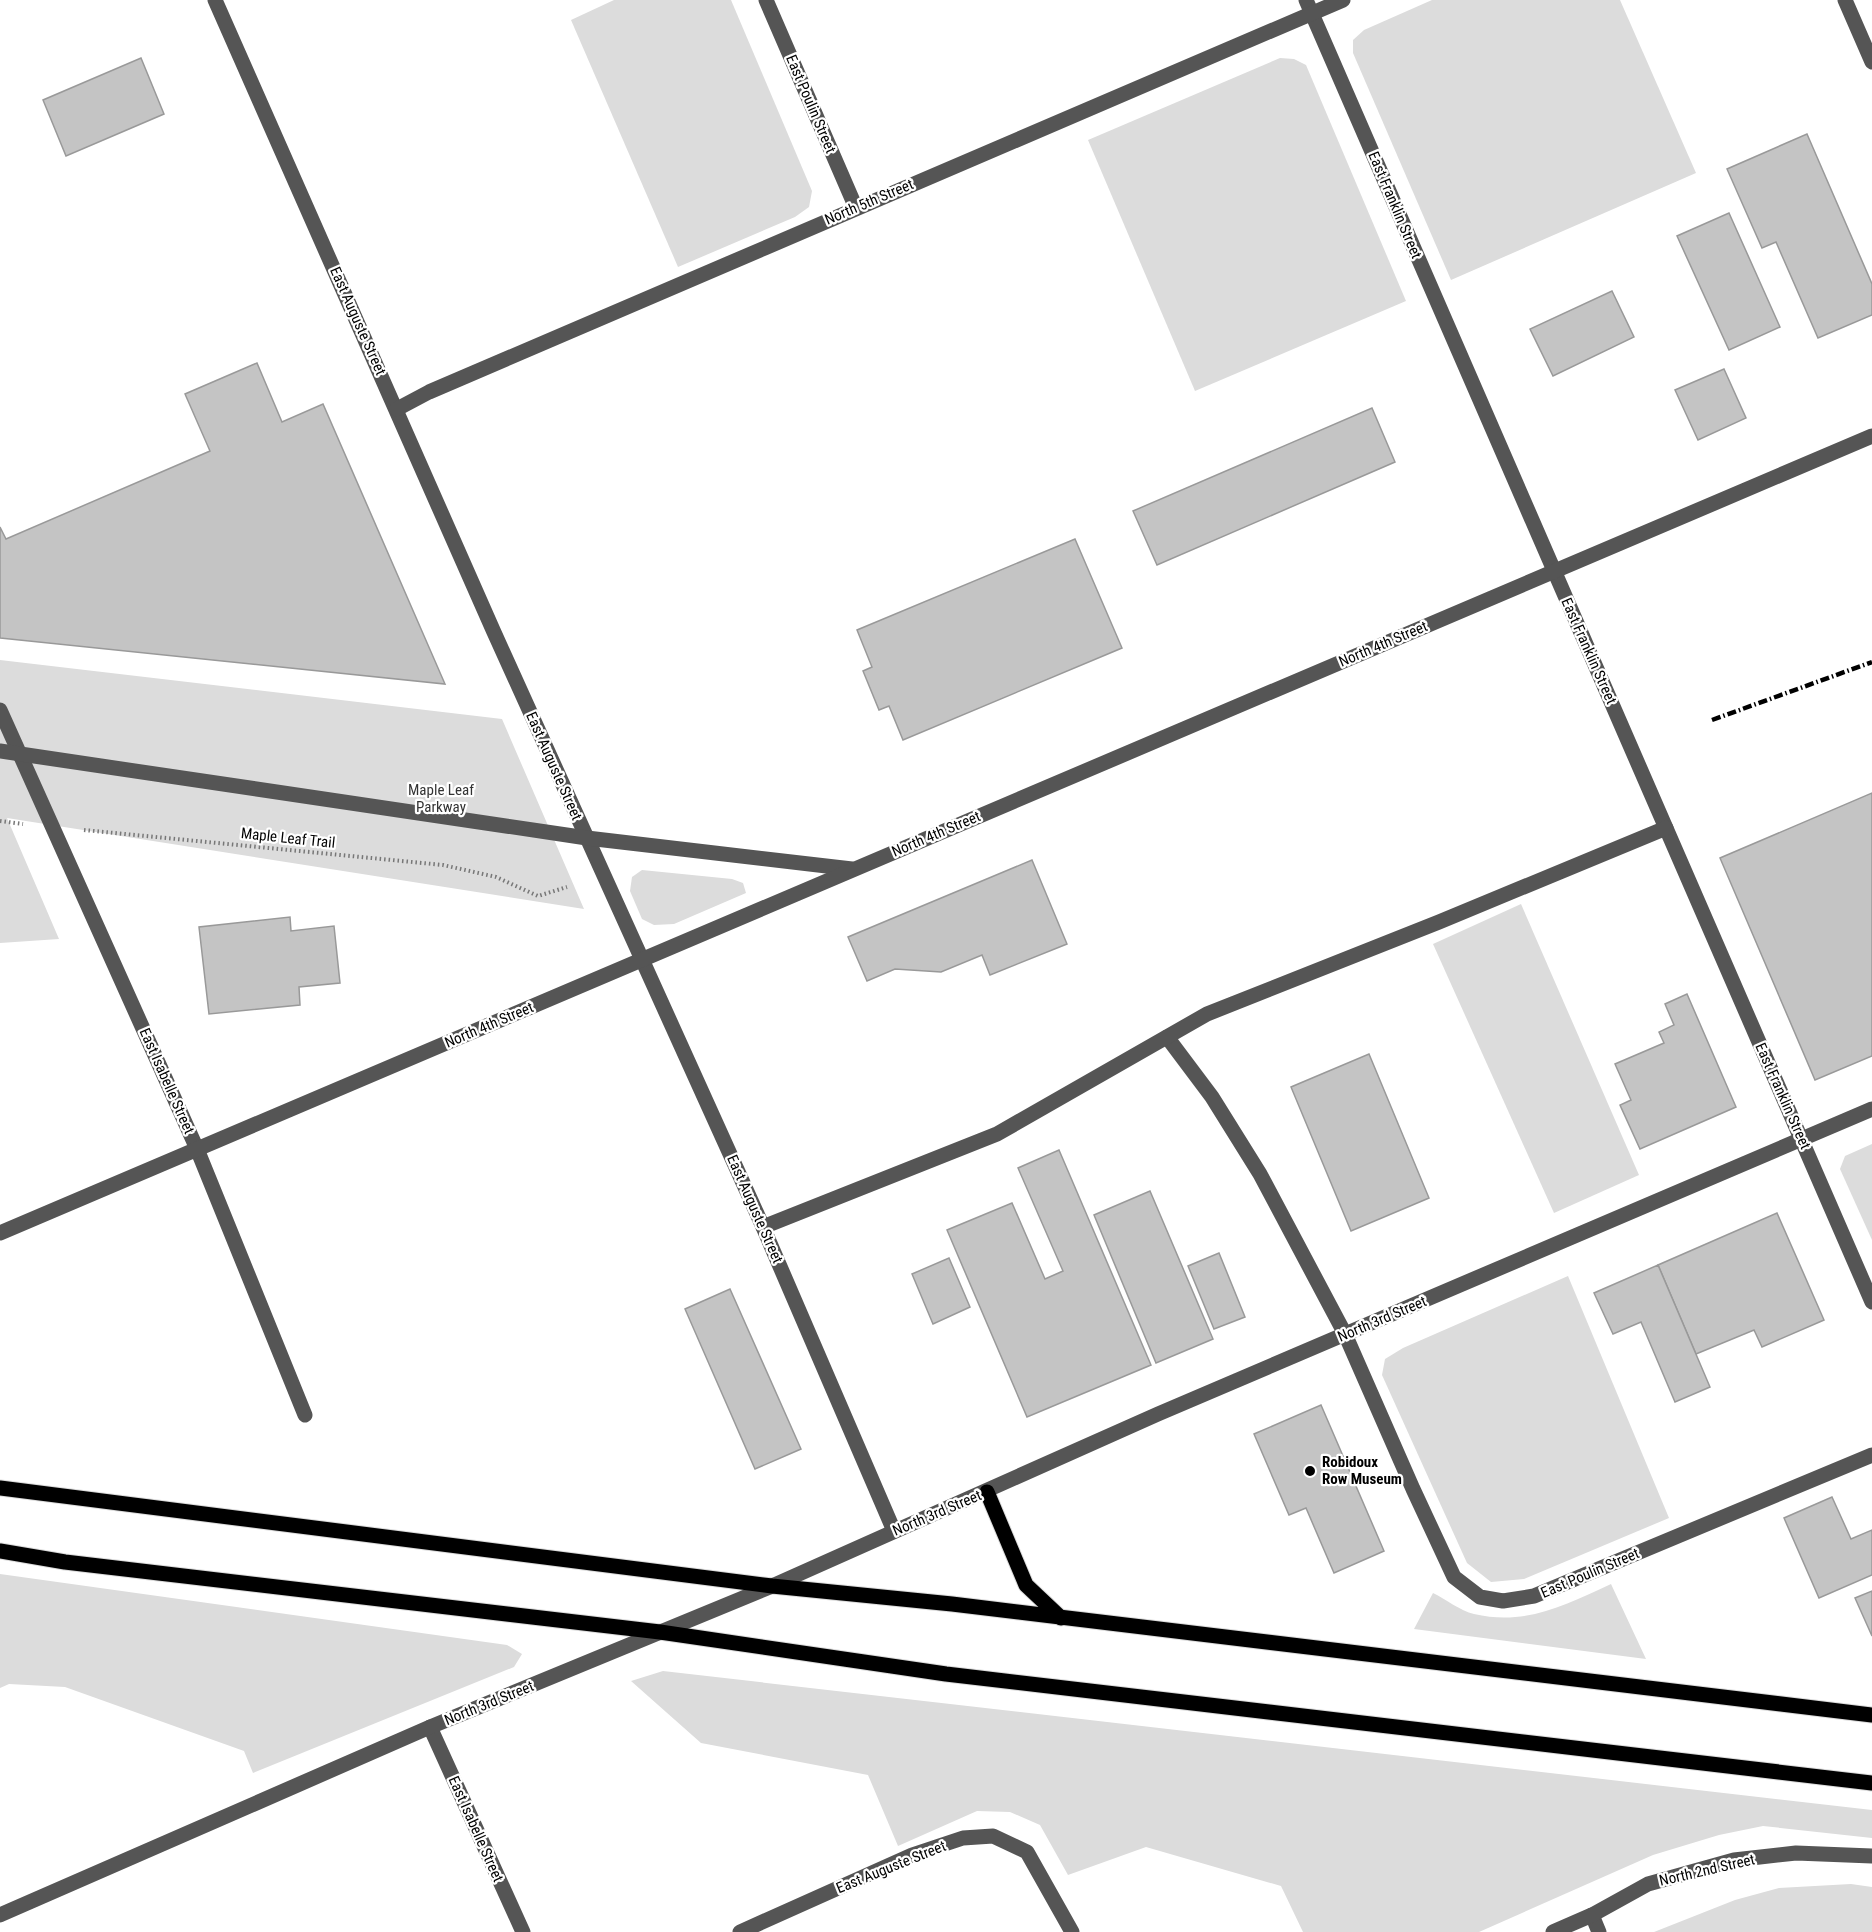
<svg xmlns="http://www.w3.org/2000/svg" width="1872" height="1932" viewBox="0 0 1872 1932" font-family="'Roboto Condensed',sans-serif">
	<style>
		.green { fill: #dcdcdc }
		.building { fill: #c4c4c4; stroke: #999; stroke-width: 1.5 }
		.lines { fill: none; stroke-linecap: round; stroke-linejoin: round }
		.major-casing { stroke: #dbdbdb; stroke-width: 17 }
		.path { stroke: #777; stroke-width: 4; stroke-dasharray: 1.5 3; stroke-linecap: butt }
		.minor { stroke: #555; stroke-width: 15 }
		.major { stroke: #000; stroke-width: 15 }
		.rail { stroke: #000; stroke-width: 4.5; stroke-dasharray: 9 3 1.5 3; stroke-linecap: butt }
		.poi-dot { fill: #000; stroke: #fff; stroke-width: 2 }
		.labels { text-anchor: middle; stroke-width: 4.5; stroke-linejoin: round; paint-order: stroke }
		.street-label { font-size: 15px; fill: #000; stroke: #fff }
		.park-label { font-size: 15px; fill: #333; stroke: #fff }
		.poi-label { font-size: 15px; font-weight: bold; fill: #000; stroke: #fff; text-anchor: start }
	</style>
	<rect width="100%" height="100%" fill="#fff"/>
	<g class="green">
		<path d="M614 0H731L812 191 809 207 795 217 678 267 571 20Z"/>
		<path d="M1432 0H1620L1696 173 1451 280 1353 53V40L1364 30Z"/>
		<path d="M1280 58 1294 59 1306 65 1406 301 1195 391 1088 140Z"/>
		<path d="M0 660 502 719 584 909 7 818 59 939 0 943Z"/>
		<path d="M642 870 732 879 743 883 746 893 674 924 654 925 642 919 630 891 632 877Z"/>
		<path d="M1521 904 1639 1175 1554 1213 1433 944Z"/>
		<path d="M1872 1144V1240L1840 1169 1845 1156Z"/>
		<path d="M1568 1276 1669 1518 1524 1579 1491 1582 1467 1563 1382 1375 1385 1359 1403 1348Z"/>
		<path d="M0 1574 507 1645 522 1654 514 1667 253 1773 244 1751 65 1687 9 1684 0 1688Z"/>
		<path d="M1611 1584 1646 1659 1414 1629 1433 1593C1446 1599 1460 1611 1474 1614 1526 1626 1565 1605 1611 1584Z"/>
		<path d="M663 1671 1872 1810V1838L1763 1826 1719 1835 1653 1855 1479 1932H1303L1281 1886 1146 1847 1068 1875 1040 1825 1010 1812 977 1811 898 1846 868 1775 701 1743 631 1681Z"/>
		<path d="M1851 1884 1872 1887V1932H1654L1735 1900 1779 1888Z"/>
	</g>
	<g class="building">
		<path d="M141 58 164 114 66 156 43 100Z"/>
		<path d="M1807 134 1872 284V315L1818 338 1776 242 1762 248 1727 169Z"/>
		<path d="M1729 213 1780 327 1729 350 1677 236Z"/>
		<path d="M1612 291 1634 337 1553 376 1530 329Z"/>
		<path d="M257 363 282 422 323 404 445 684 0 638V527L6 539 210 451 185 394Z"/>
		<path d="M1724 369 1746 418 1698 440 1675 390Z"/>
		<path d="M1372 408 1395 462 1157 565 1133 511Z"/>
		<path d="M1075 539 1122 648 903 740 889 706 879 710 863 671 872 667 857 630Z"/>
		<path d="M1872 793V1056L1815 1080 1720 858Z"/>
		<path d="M1032 860 1067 944 990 975 982 955 941 972 895 969 867 981 848 937Z"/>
		<path d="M290 917 291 931 334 926 340 983 299 987 300 1005 209 1014 199 927Z"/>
		<path d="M1687 994 1736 1107 1640 1149 1620 1105 1631 1100 1615 1064 1664 1043 1659 1032 1674 1025 1665 1004Z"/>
		<path d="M1369 1054 1429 1198 1351 1231 1291 1087Z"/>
		<path d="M1059 1150 1151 1365 1027 1417 947 1230 1012 1203 1045 1279 1063 1271 1018 1168Z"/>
		<path d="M1150 1191 1213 1339 1156 1363 1094 1215Z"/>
		<path d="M1777 1213 1824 1320 1762 1347 1754 1330 1696 1354 1658 1265Z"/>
		<path d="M1219 1253 1245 1317 1214 1329 1188 1266Z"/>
		<path d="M949 1258 970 1307 933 1324 912 1274Z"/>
		<path d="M1658 1265 1710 1387 1675 1402 1641 1322 1613 1334 1594 1293Z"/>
		<path d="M730 1289 801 1449 755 1469 685 1309Z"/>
		<path d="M1321 1405 1384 1551 1334 1573 1306 1508 1289 1515 1254 1434Z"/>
		<path d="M1832 1497 1851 1539 1872 1530V1575L1819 1598 1784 1518Z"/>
		<path d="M1872 1591V1636L1855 1598Z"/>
	</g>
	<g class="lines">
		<defs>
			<g id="major">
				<path d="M0 1488 772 1586 952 1604 1872 1715"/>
				<path d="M987 1492 1026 1585 1061 1618"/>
				<path d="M0 1551 65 1562 660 1632 946 1674 1872 1783"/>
			</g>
		</defs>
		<use href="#major" class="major-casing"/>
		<g class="path">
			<path d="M0 821 23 824"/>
			<path d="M84 830 443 865 496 877 538 896 567 887"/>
		</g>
		<g class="minor">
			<path d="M215 0 493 630 763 1227 894 1531"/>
			<path d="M766 0 856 208"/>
			<path d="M1306 0 1872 1302"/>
			<path d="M1845 0 1872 62"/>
			<path d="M397 409 429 392 1343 0"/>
			<path d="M0 710 197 1149 305 1415"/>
			<path d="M0 751 587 838 852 869"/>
			<path d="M1167 1037 1212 1097 1260 1174 1345 1334 1413 1489 1454 1577 1480 1597 1503 1601 1534 1596 1872 1455"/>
			<path d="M763 1227 997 1134 1207 1014 1439 922 1666 828"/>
			<path d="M0 1233 1872 436"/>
			<path d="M430 1727 523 1932"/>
			<path d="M0 1915 430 1727 772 1586 1158 1414 1872 1109"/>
			<path d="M1592 1915 1599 1932"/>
			<path d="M740 1932 912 1855 963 1838 993 1836 1027 1852 1072 1932"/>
			<path d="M1553 1932 1592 1915 1648 1884 1734 1860 1796 1853 1872 1856"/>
		</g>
		<use href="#major" class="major"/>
		<path class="rail" d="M1712 720 1872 662"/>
	</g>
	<circle class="poi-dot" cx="1310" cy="1471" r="6"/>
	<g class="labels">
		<g class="street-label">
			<text transform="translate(811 104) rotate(67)" y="5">East Poulin Street</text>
			<text transform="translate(869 202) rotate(-23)" y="5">North 5th Street</text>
			<text transform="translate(1395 205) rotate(67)" y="5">East Franklin Street</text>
			<text transform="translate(358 321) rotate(66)" y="5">East Auguste Street</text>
			<text transform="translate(1383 644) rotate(-23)" y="5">North 4th Street</text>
			<text transform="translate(1589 651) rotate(66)" y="5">East Franklin Street</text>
			<text transform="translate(554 766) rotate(66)" y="5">East Auguste Street</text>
			<text transform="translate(936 834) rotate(-23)" y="5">North 4th Street</text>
			<text transform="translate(288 838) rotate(6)" y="5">Maple Leaf Trail</text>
			<text transform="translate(489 1025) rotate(-23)" y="5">North 4th Street</text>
			<text transform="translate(167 1081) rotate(66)" y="5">East Isabelle Street</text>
			<text transform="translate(1783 1096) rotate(66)" y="5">East Franklin Street</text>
			<text transform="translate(755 1209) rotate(66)" y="5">East Auguste Street</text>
			<text transform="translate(1382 1319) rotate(-23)" y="5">North 3rd Street</text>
			<text transform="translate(937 1513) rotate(-23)" y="5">North 3rd Street</text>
			<text transform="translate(1590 1573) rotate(-23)" y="5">East Poulin Street</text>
			<text transform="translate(489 1703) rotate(-22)" y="5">North 3rd Street</text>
			<text transform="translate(476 1829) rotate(66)" y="5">East Isabelle Street</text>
			<text transform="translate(891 1867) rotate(-22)" y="5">East Auguste Street</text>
			<text transform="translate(1707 1870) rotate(-13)" y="5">North 2nd Street</text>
		</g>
		<g class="park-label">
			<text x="441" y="795">Maple Leaf<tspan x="441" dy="17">Parkway</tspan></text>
		</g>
		<g class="poi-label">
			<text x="1322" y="1467">Robidoux<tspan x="1322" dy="17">Row Museum</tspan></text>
		</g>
	</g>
</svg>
